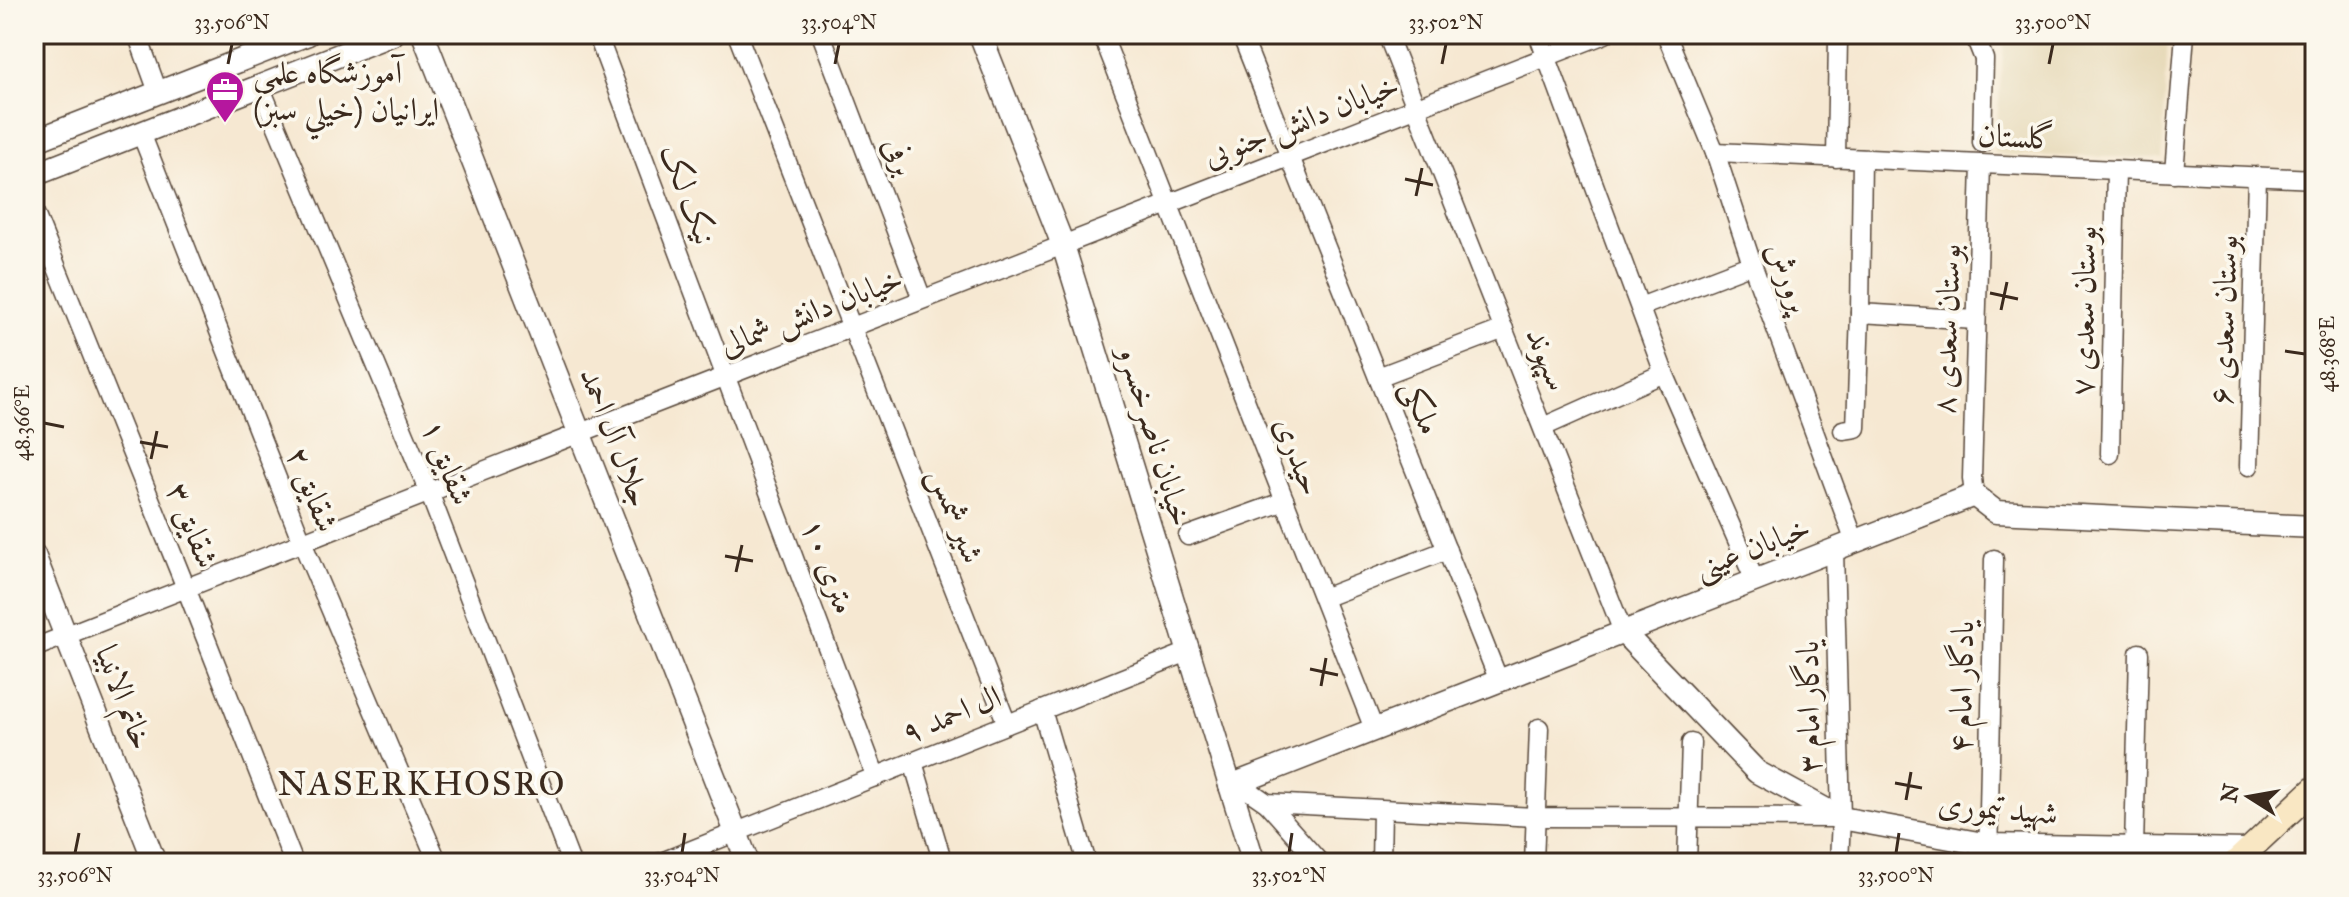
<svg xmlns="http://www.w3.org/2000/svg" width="2349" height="897" viewBox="0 0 2349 897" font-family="'IM FELL Great Primer',Amiri,serif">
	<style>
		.built { fill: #e7daba }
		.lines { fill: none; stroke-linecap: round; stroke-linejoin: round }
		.minor-casing { stroke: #574639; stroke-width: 21 }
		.tertiary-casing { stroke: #574639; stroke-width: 25 }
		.secondary-casing { stroke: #574639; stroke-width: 27 }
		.minor { stroke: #fff; stroke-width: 18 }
		.tertiary { stroke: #fff; stroke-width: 22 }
		.secondary { stroke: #f9e7c3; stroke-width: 24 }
		.ticks { fill: none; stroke: #3b2a1e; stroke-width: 3 }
		.labels { text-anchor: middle; stroke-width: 7; stroke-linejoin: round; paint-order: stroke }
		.poi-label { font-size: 32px; fill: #3b2a1e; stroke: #fbf7ec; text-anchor: start }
		.street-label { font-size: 32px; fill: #3b2a1e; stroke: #fbf7ec }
		.neighbourhood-label { font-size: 34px; letter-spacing: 2px; fill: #3b2a1e; stroke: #fbf7ec }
		.neatline { fill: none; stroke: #3b2a1e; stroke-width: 3 }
		.ticks-label { font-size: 20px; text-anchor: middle; fill: #3b2a1e }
	</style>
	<rect width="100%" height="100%" fill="#fbf7ec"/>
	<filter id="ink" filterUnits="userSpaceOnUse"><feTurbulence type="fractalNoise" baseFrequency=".0125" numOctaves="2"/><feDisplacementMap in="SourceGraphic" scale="16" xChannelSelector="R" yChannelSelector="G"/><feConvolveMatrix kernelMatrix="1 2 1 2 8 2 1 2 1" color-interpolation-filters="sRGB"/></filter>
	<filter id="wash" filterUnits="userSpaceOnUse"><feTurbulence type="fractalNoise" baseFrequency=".006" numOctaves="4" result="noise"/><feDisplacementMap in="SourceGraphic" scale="32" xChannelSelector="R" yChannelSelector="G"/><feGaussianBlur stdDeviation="1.8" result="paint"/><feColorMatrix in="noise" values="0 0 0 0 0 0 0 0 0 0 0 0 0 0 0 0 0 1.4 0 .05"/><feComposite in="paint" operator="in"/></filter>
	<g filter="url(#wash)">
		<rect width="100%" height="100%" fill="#f6e8d2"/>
		<path class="built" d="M2005 34H2168L2162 158 2005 155 1994 152Z"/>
	</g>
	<g filter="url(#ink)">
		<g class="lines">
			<defs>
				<g id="minor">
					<path d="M137 34 158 92"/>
					<path d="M261 34 267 50"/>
					<path d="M597 34 876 777"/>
					<path d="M737 34 1007 724"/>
					<path d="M821 34 922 299"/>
					<path d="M1102 34 1374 729"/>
					<path d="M1241 34 1499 681"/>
					<path d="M1387 34 1623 632"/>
					<path d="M1538 34 1664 373 1755 581"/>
					<path d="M1666 34 1715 152 1752 264 1855 542"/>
					<path d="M1974 34 1984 59 1982 143"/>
					<path d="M260 86 429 492 571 863"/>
					<path d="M141 133 302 542 438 863"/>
					<path d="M1715 152 2315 179"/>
					<path d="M1836 158 1838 38"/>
					<path d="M1862 159 1860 313 1976 320"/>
					<path d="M2174 173 2185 34"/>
					<path d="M34 211 186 588 294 863"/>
					<path d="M1640 307 1752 264"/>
					<path d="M1378 377 1504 329"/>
					<path d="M1543 427 1664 373"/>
					<path d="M1843 430 1856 428 1860 313"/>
					<path d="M2110 454 2116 170"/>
					<path d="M2249 466 2257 176"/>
					<path d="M1974 495 1972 478 1981 164"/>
					<path d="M1188 536 1285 501"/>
					<path d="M1834 550 1841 818 1839 863"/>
					<path d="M1323 598 1447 550"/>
					<path d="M34 648 580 433 1605 34"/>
					<path d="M1042 710 1087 863"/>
					<path d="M913 762 943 863"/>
					<path d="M1238 783 1267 803 1536 817 1841 818"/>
					<path d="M1267 803 1320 863"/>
					<path d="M2134 848 2139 653"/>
					<path d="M659 863 1188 652"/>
					<path d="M1381 863 1382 810"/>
					<path d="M1534 863 1539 728"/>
					<path d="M1687 863 1691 743"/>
					<path d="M1988 863 1994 559"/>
				</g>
				<g id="tertiary">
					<path d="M423 34 748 863"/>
					<path d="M980 34 1063 245 1254 863"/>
					<path d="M34 141 308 34"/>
					<path d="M34 175 393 34"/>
					<path d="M34 555 155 863"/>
					<path d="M1623 632 1757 772 1841 818 1989 845 2247 850"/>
					<path d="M1230 786 1974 495 1996 512 2315 527"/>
				</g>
				<path id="secondary" d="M2235 863 2315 788"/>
			</defs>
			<use href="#minor" class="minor-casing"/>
			<use href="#tertiary" class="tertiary-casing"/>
			<use href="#secondary" class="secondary-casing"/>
			<use href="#minor" class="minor"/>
			<use href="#tertiary" class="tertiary"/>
			<use href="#secondary" class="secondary"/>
		</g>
	</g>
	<path class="ticks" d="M228 64 232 44M835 64 839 44M1442 64 1446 44M2049 64 2053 44M1405 179 1433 185M1416 196 1422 168M1990 293 2018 299M2001 310 2007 282M2285 351 2305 354M44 423 64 427M140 442 168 447M151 459 157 431M725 556 753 561M736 572 742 545M1310 669 1338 675M1321 686 1326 658M1895 783 1922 788M1906 800 1911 772M75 853 79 833M682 853 685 833M1289 853 1292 833M1896 853 1899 833"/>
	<defs>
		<symbol id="office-pin" viewBox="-11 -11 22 30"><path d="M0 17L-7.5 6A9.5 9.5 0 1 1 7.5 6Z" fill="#b5179e" stroke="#fbf7ec"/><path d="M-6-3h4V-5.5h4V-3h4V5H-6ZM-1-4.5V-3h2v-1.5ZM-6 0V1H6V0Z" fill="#fff"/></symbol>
	</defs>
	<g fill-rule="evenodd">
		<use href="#office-pin" x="203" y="68" width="44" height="60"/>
	</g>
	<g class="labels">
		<g class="poi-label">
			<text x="253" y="83">آموزشگاه علمی<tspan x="253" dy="37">ایرانیان (خيلي سبز)</tspan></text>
		</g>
		<g class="street-label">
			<text transform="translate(1301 120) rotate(-21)" y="11">خیابان دانش جنوبی</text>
			<text transform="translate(2016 136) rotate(3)" y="11">گلستان</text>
			<text transform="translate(900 156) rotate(69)" y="11">برفی</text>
			<text transform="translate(689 194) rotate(69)" y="11">نیک لک</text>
			<text transform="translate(1789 277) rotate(70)" y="11">پرورش</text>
			<text transform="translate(811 311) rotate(-21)" y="11">خیابان دانش شمالی</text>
			<text transform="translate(2083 311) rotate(-89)" y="11">بوستان سعدی ۷</text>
			<text transform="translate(2223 320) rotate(-88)" y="11">بوستان سعدی ۶</text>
			<text transform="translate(1946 329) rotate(-88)" y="11">بوستان سعدی ۸</text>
			<text transform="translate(1548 359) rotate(68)" y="11">سپهوند</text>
			<text transform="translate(1422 407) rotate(68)" y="11">ملکی</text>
			<text transform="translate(1156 436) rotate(73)" y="11">خیابان ناصرخسرو</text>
			<text transform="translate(616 437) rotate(69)" y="11">جلال آل احمد</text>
			<text transform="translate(1299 456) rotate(69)" y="11">حیدری</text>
			<text transform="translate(448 462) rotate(68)" y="11">شقایق ۱</text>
			<text transform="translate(313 489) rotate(68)" y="11">شقایق ۲</text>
			<text transform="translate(957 515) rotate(69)" y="11">شیر شمس</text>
			<text transform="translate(193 525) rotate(68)" y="11">شقایق ۳</text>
			<text transform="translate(1752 547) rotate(-21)" y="11">خیابان عینی</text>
			<text transform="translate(829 566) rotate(69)" y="11">۱۰ متری</text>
			<text transform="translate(1961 687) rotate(-89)" y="11">یادگار امام ۴</text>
			<text transform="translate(125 697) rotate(69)" y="11">خاتم الانبیا</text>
			<text transform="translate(1808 707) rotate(-91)" y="11">یادگار امام ۳</text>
			<text transform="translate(951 714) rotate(-22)" y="11">ال احمد ۹</text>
			<text transform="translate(1998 808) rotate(5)" y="11">شهید تیموری</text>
		</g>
		<g class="neighbourhood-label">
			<text x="422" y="795">NASERKHOSRO</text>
		</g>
	</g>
	<rect width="2349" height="897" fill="none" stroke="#fbf7ec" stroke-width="88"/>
	<g transform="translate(2249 797) rotate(281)" stroke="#fbf7ec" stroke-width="6" paint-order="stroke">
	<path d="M0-6L14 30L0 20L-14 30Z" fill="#3b2a1e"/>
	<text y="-12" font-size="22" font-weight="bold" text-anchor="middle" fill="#3b2a1e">N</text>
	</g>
	<rect x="44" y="44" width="2261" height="809" class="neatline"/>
	<g class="ticks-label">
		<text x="232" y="29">33.506°N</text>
		<text x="839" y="29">33.504°N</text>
		<text x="1446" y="29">33.502°N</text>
		<text x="2053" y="29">33.500°N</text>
		<text transform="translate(2327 354) rotate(-90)" y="7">48.368°E</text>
		<text transform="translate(22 423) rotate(-90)" y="7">48.366°E</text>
		<text x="75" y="882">33.506°N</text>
		<text x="682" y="882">33.504°N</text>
		<text x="1289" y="882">33.502°N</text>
		<text x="1896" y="882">33.500°N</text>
	</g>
</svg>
